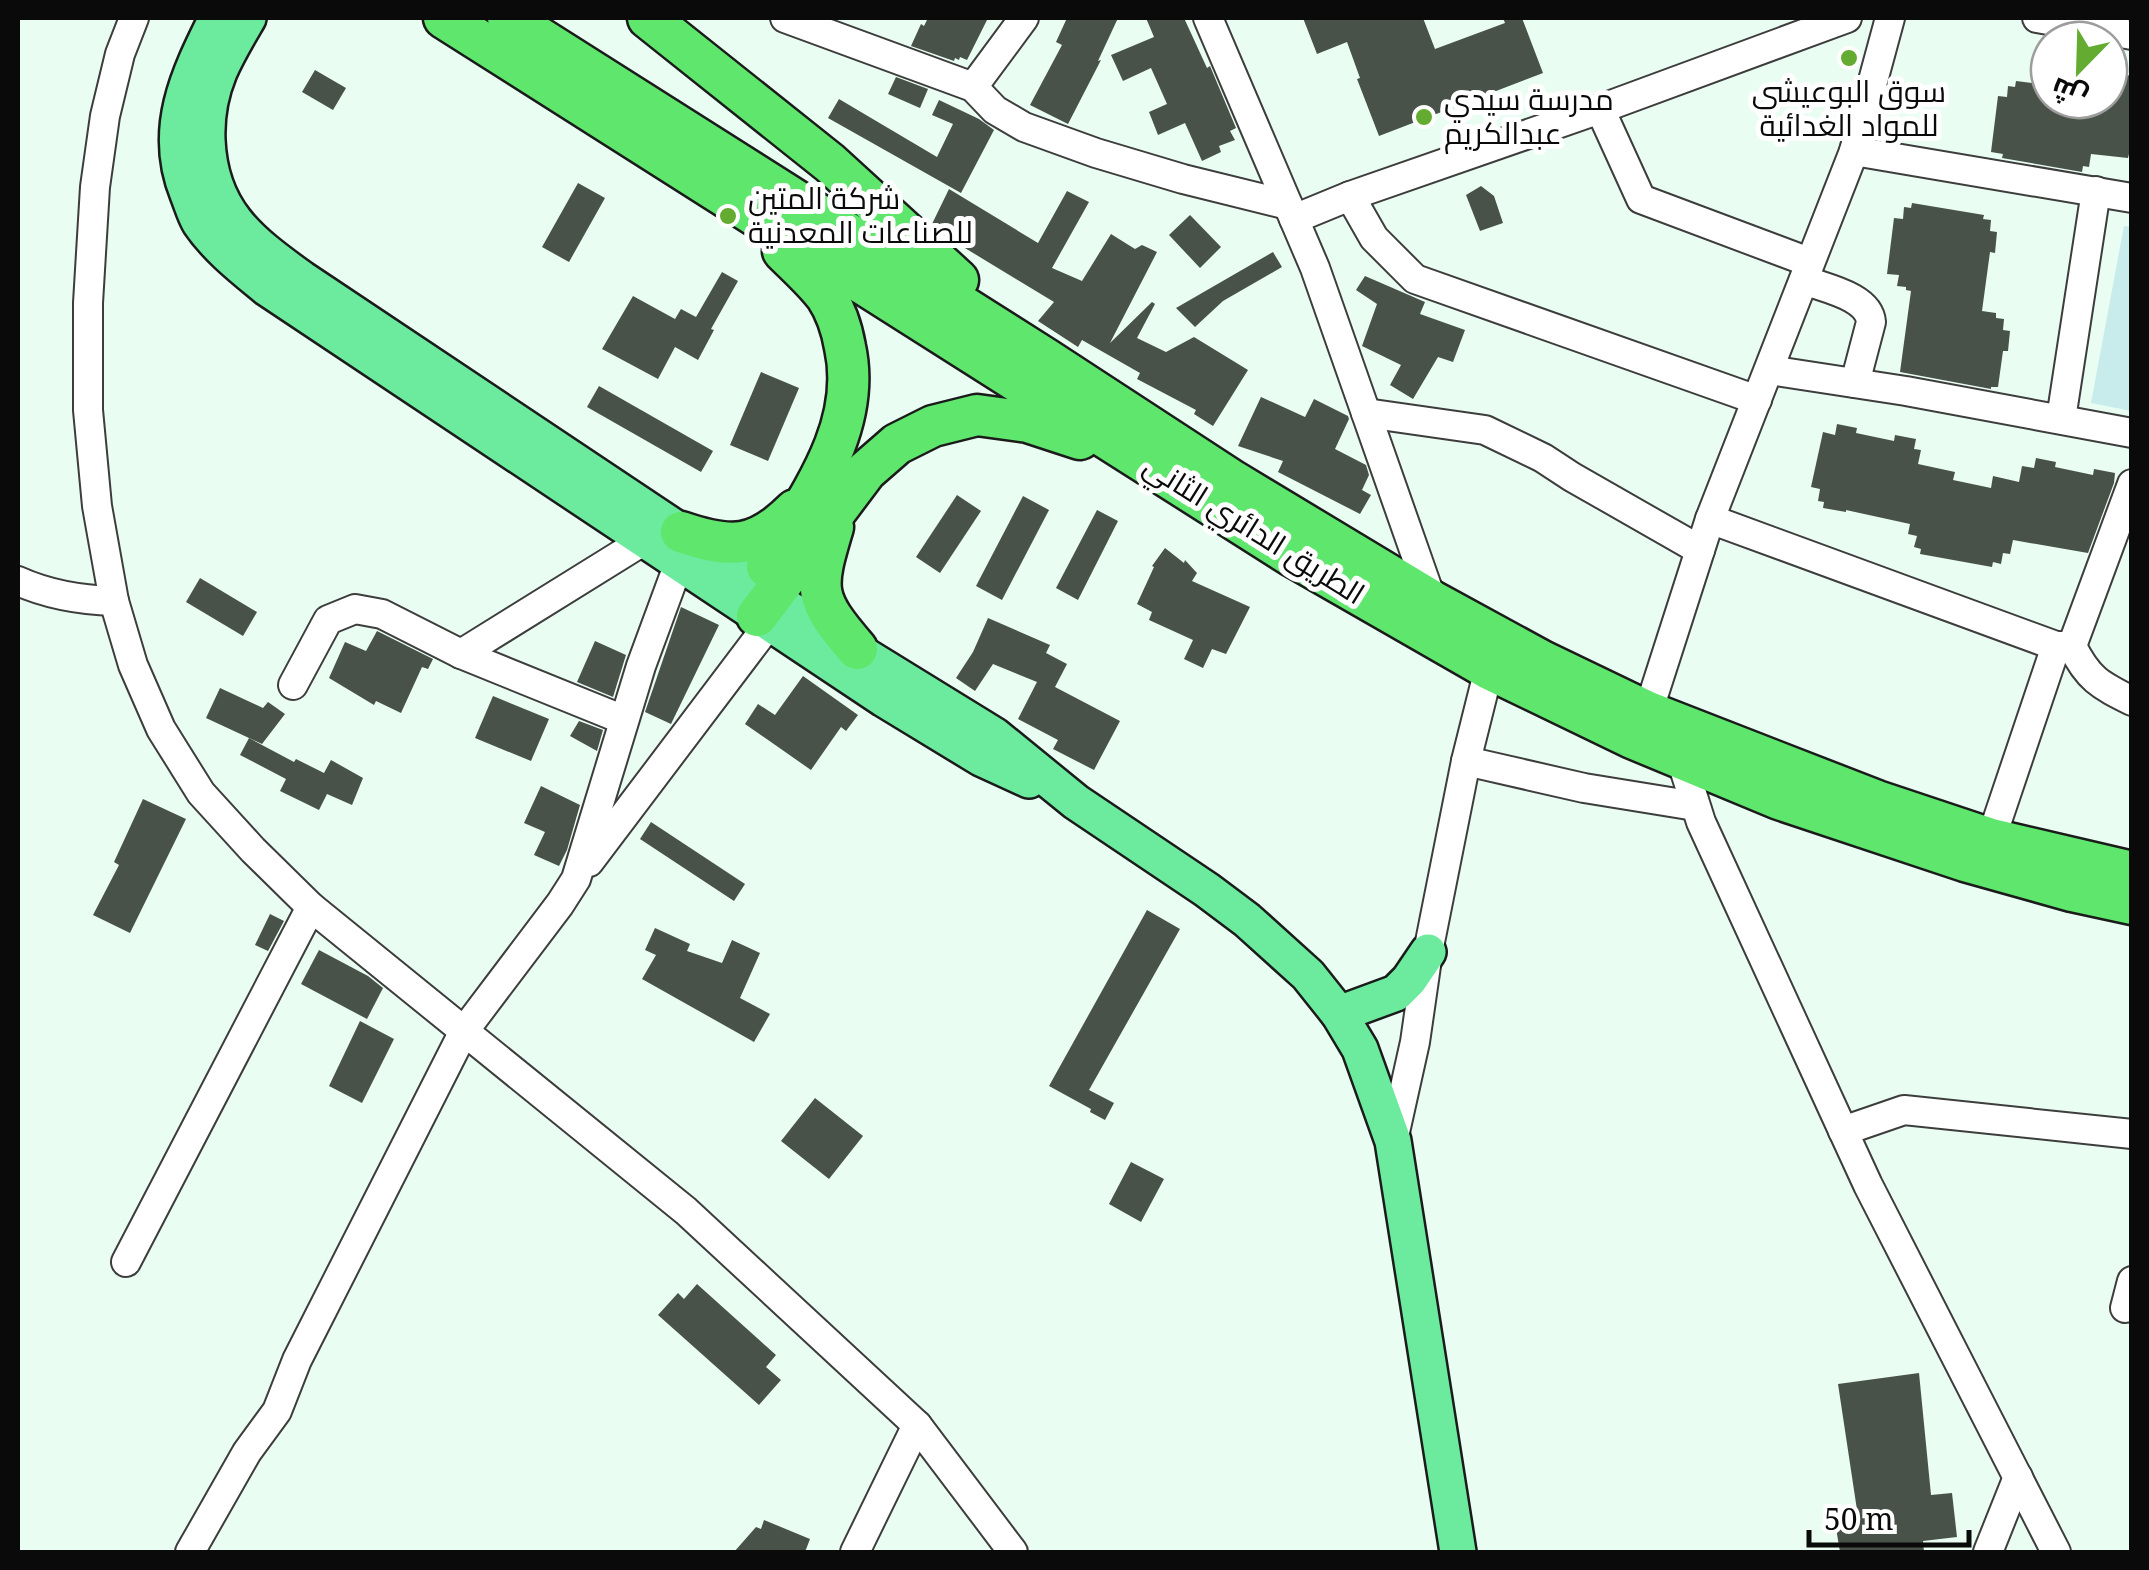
<svg xmlns="http://www.w3.org/2000/svg" width="2149" height="1570" viewBox="0 0 2149 1570" font-family="'Noto Serif',Cairo,serif">
	<style>
		.pitch { fill: #c8ebeb }
		.building { fill: #485248 }
		.lines { fill: none; stroke-linecap: round; stroke-linejoin: round }
		.minor-casing { stroke: #3d3d3d; stroke-width: 32 }
		.major-casing { stroke: #1b1b1b; stroke-width: 40 }
		.highway-casing { stroke: #1b1b1b; stroke-width: 45 }
		.minor { stroke: #fff; stroke-width: 28 }
		.major { stroke: #6ceb9e; stroke-width: 35 }
		.highway { stroke: #5fe66c; stroke-width: 40 }
		.poi-dot { fill: #63ab31; stroke: #fff; stroke-width: 4 }
		.labels { text-anchor: middle; stroke-width: 10; stroke-linejoin: round; paint-order: stroke }
		.poi-label { font-size: 30px; fill: #0a0a0a; stroke: #fff; text-anchor: start }
		.street-label { font-size: 30px; fill: #0a0a0a; stroke: #fff }
	</style>
	<rect width="100%" height="100%" fill="#e9fdf2"/>
	<path class="pitch" d="M2124 226 2132 227 2131 411 2091 403Z"/>
	<g class="building">
		<path d="M928 18H988L967 60 960 57 959 60 955 58 954 61 911 46 921 24 924 26Z"/>
		<path d="M1067 18H1118L1098 61 1101 60 1068 124 1030 105 1062 45 1056 42Z"/>
		<path d="M1146 18H1184L1207 68 1210 66 1236 128 1230 131 1235 140 1219 146 1221 152 1202 161 1185 123 1158 135 1149 112 1167 104 1151 68 1123 81 1111 55 1154 37Z"/>
		<path d="M1303 18H1423L1435 49 1505 23 1503 18H1522L1543 73 1379 136 1357 79 1360 78 1347 42 1317 54Z"/>
		<path d="M315 70 346 88 333 110 302 92Z"/>
		<path d="M2115 73 2132 76V151L2130 150 2128 158 2091 154 2089 167 2083 166 2082 172 2002 158 2003 154 1991 152 1998 96 2007 97 2008 86 2015 87 2016 81 2039 84 2037 95 2049 97V100H2109V85H2113Z"/>
		<path d="M896 77 928 89 920 108 888 94Z"/>
		<path d="M839 99 937 157 953 124 932 115 939 100 979 119 994 130 961 193 828 118Z"/>
		<path d="M578 183 605 198 569 262 542 247Z"/>
		<path d="M1481 186 1494 196 1503 223 1480 231 1466 195Z"/>
		<path d="M949 189 1038 243 1067 191 1089 202 1052 268 1082 281 1111 234 1135 249 1142 245 1157 252 1110 343 1152 302 1155 304 1137 338 1166 352 1194 337 1248 370 1213 426 1194 414 1196 410 1137 379 1140 373 1082 340 1078 347 1038 321 1054 302 955 242 954 244 932 224Z"/>
		<path d="M1912 203 1984 215 1983 219 1991 220 1990 231 1997 232 1995 253 1990 252 1982 311 1996 313V318L2004 319 2003 330 2010 331 2008 351H2003L1998 387H1991V389L1900 372 1911 291 1906 290V287L1897 286 1899 275 1887 274 1894 218 1903 219 1904 207 1911 208Z"/>
		<path d="M1190 215 1221 247 1200 268 1169 235Z"/>
		<path d="M1273 252 1282 267 1223 301 1195 327 1176 308Z"/>
		<path d="M722 272 738 281 711 329 714 330 698 360 675 347 658 379 602 349 633 296 675 319 681 309 696 317Z"/>
		<path d="M1365 276 1425 302 1420 314 1465 330 1453 362 1438 357 1413 399 1390 385 1401 365 1362 346 1377 304 1356 290Z"/>
		<path d="M761 372 799 388 768 461 730 445Z"/>
		<path d="M599 386 713 451 701 472 587 407Z"/>
		<path d="M1261 397 1305 417 1314 399 1348 416 1349 419 1335 449 1366 465 1369 475 1362 490 1371 495 1360 514 1278 472 1283 461 1238 446Z"/>
		<path d="M1837 424 1857 428 1856 433 1894 441 1895 435 1916 439 1914 449 1921 450 1918 464 1955 472 1953 480 1991 488 1993 476 2019 482 2022 466 2034 468 2036 458 2056 462 2055 467 2093 475 2094 469 2115 473 2114 483 2088 553 2013 540 2010 554 2003 553 2001 564 1993 562 1992 567 1920 554 1921 549 1914 547 1917 536 1908 534 1910 524 1846 510V512L1823 508 1824 502 1818 501 1820 489 1811 487 1823 432 1835 435Z"/>
		<path d="M957 495 981 511 940 573 916 557Z"/>
		<path d="M1023 496 1049 510 1002 600 976 586Z"/>
		<path d="M1097 510 1118 521 1078 600 1056 588Z"/>
		<path d="M1165 548 1184 563 1185 560 1197 573 1192 581 1250 607 1226 654 1212 649 1203 668 1184 659 1193 640 1149 620 1152 612 1137 604 1154 567 1152 566Z"/>
		<path d="M200 578 257 612 243 636 186 602Z"/>
		<path d="M681 607 719 625 671 724 645 712Z"/>
		<path d="M988 618 1050 645 1046 653 1067 664 1055 687 1120 721 1094 770 1053 749 1058 740 1018 719 1037 682 993 664 975 691 956 678 973 652Z"/>
		<path d="M377 631 433 659 428 669 422 667 401 713 376 701 374 705 329 678 345 642 366 651Z"/>
		<path d="M595 641 626 655 613 697 577 682Z"/>
		<path d="M803 676 858 715 846 731 841 727 811 770 745 724 758 704 775 715Z"/>
		<path d="M220 688 263 708 268 702 285 714 262 744 206 718Z"/>
		<path d="M493 696 549 719 531 761 475 738Z"/>
		<path d="M579 721 603 730 597 751 570 736Z"/>
		<path d="M249 738 294 762 296 759 324 773 331 760 363 778 352 805 327 794 319 810 280 791 286 779 240 755Z"/>
		<path d="M541 786 580 805 567 850 559 866 534 855 545 832 524 823Z"/>
		<path d="M143 799 186 819 130 933 93 915 119 865 114 862Z"/>
		<path d="M651 822 745 884 734 901 640 839Z"/>
		<path d="M1147 910 1180 929 1089 1090 1114 1103 1105 1120 1090 1112 1091 1109 1049 1086Z"/>
		<path d="M270 914 284 921 268 951 255 945Z"/>
		<path d="M655 928 690 944 687 951 722 963 732 940 760 953 740 998 770 1014 754 1042 642 979 656 955 645 950Z"/>
		<path d="M319 950 368 976 383 988 367 1019 301 984Z"/>
		<path d="M360 1021 394 1039 362 1103 329 1086Z"/>
		<path d="M815 1098 863 1136 829 1179 781 1141Z"/>
		<path d="M1131 1162 1164 1179 1141 1222 1109 1204Z"/>
		<path d="M697 1284 776 1355 766 1367 781 1380 759 1405 658 1315 678 1293 684 1299Z"/>
		<path d="M1919 1373 1931 1495 1952 1493 1957 1537 1923 1541 1924 1552H1840L1834 1516 1857 1510 1838 1384Z"/>
		<path d="M764 1520 810 1539 805 1552H734L756 1527 761 1529Z"/>
	</g>
	<g class="lines">
		<defs>
			<g id="minor">
				<path d="M134 18 120 54 105 116 95 187 88 303V410L97 506 114 601 133 665 161 729 201 793 253 850 311 907 686 1211 917 1425 1013 1552"/>
				<path d="M785 18 973 87 995 110 1024 127 1096 153 1183 179 1288 205"/>
				<path d="M1208 18 1315 268 1432 601"/>
				<path d="M2037 18 2132 35"/>
				<path d="M973 87 1024 18"/>
				<path d="M1600 109 1641 199 1809 262"/>
				<path d="M1854 151 2132 198"/>
				<path d="M1350 196 1374 238 1415 279 1757 400"/>
				<path d="M1294 219 1350 196 1600 109 1847 18"/>
				<path d="M1804 280C1824 288 1869 296 1871 322L1855 383"/>
				<path d="M1769 370 1906 391 2132 433"/>
				<path d="M1366 413 1485 430 1543 458 1572 477 1700 550"/>
				<path d="M2061 419 2096 191"/>
				<path d="M2132 484 2072 646C2088 679 2100 685 2132 701"/>
				<path d="M1710 519 2056 646H2072"/>
				<path d="M18 581C49 595 80 600 114 601"/>
				<path d="M461 654 643 541"/>
				<path d="M293 685 328 620 355 609 382 614 461 654 624 720"/>
				<path d="M1648 712 1710 519 1854 151 1890 18"/>
				<path d="M1681 759 1701 822 1868 1185 2056 1552"/>
				<path d="M1466 761 1584 788 1695 806"/>
				<path d="M1991 839 2056 646"/>
				<path d="M589 862 769 624"/>
				<path d="M1843 1131 1904 1110 2132 1134"/>
				<path d="M1393 1141 1415 1042 1428 952 1466 761 1489 669"/>
				<path d="M126 1262 311 907"/>
				<path d="M2125 1308 2132 1281"/>
				<path d="M190 1552 247 1452 277 1411 297 1360 464 1031 560 904 576 879 641 666 679 563"/>
				<path d="M855 1552 917 1425"/>
				<path d="M1988 1552 2018 1477"/>
			</g>
			<g id="major">
				<path d="M217 18C188 76 162 130 188 194 192 204 195 215 200 223 217 248 244 269 267 288L884 699 981 758 1029 780"/>
				<path d="M248 18C238 35 227 53 219 72 210 94 206 116 207 140 210 211 248 240 302 279L681 532 771 598 995 736 1076 802 1207 890 1247 920 1308 975 1339 1014 1360 1049 1393 1141 1458 1552"/>
				<path d="M1339 1014 1396 993 1409 980 1428 952"/>
			</g>
			<g id="highway">
				<path d="M444 18 1292 556 1489 669 1632 738 1779 799 1965 861 2072 891 2132 904"/>
				<path d="M508 18 1046 359 1233 481 1432 601 1542 661 1648 712 1877 801 1991 839 2132 872"/>
				<path d="M648 18 830 163 958 280"/>
				<path d="M833 527C814 590 813 598 857 649"/>
				<path d="M681 532C731 549 756 549 795 510"/>
				<path d="M767 567C806 500 863 429 845 347 842 330 836 311 826 296 814 280 797 265 783 251"/>
				<path d="M757 616 866 471 897 444 933 426 977 415 1028 422 1080 439"/>
			</g>
		</defs>
		<use href="#minor" class="minor-casing"/>
		<use href="#major" class="major-casing"/>
		<use href="#highway" class="highway-casing"/>
		<use href="#minor" class="minor"/>
		<use href="#major" class="major"/>
		<use href="#highway" class="highway"/>
	</g>
	<g class="poi-dot">
		<circle cx="1849" cy="58" r="10"/>
		<circle cx="1424" cy="117" r="10"/>
		<circle cx="728" cy="216" r="10"/>
	</g>
	<g class="labels">
		<g class="poi-label">
			<text x="1849" y="102" text-anchor="middle">سوق البوعيشي<tspan x="1849" dy="34">للمواد الغدائية</tspan></text>
			<text x="1444" y="110">مدرسة سيدي<tspan x="1444" dy="34">عبدالكريم</tspan></text>
			<text x="748" y="209">شركة المتين<tspan x="748" dy="34">للصناعات المعدنية</tspan></text>
		</g>
		<g class="street-label">
			<text transform="translate(1254 530) rotate(32)" y="10">الطريق الدائري الثاني</text>
		</g>
	</g>
	<rect width="2149" height="1570" fill="none" stroke="#0a0a0a" stroke-width="40"/>
	<g transform="translate(2079 70) rotate(203)"><circle r="48" fill="#ffffff" stroke="#9d9d9d" stroke-width="2.5"/>
	<path d="M0-8L18 38L0 25L-18 38Z" fill="#63ab31"/>
	<text y="-15" font-size="28" font-weight="bold" text-anchor="middle" fill="#0a0a0a">ش</text>
	</g>
	<path d="M1809 1530v15h160v-15" fill="none" stroke="#0a0a0a" stroke-width="5"/>
	<text x="1824" y="1530" font-size="30" fill="#0a0a0a" stroke="#ffffff" stroke-width="8" paint-order="stroke">50 m</text>
</svg>
